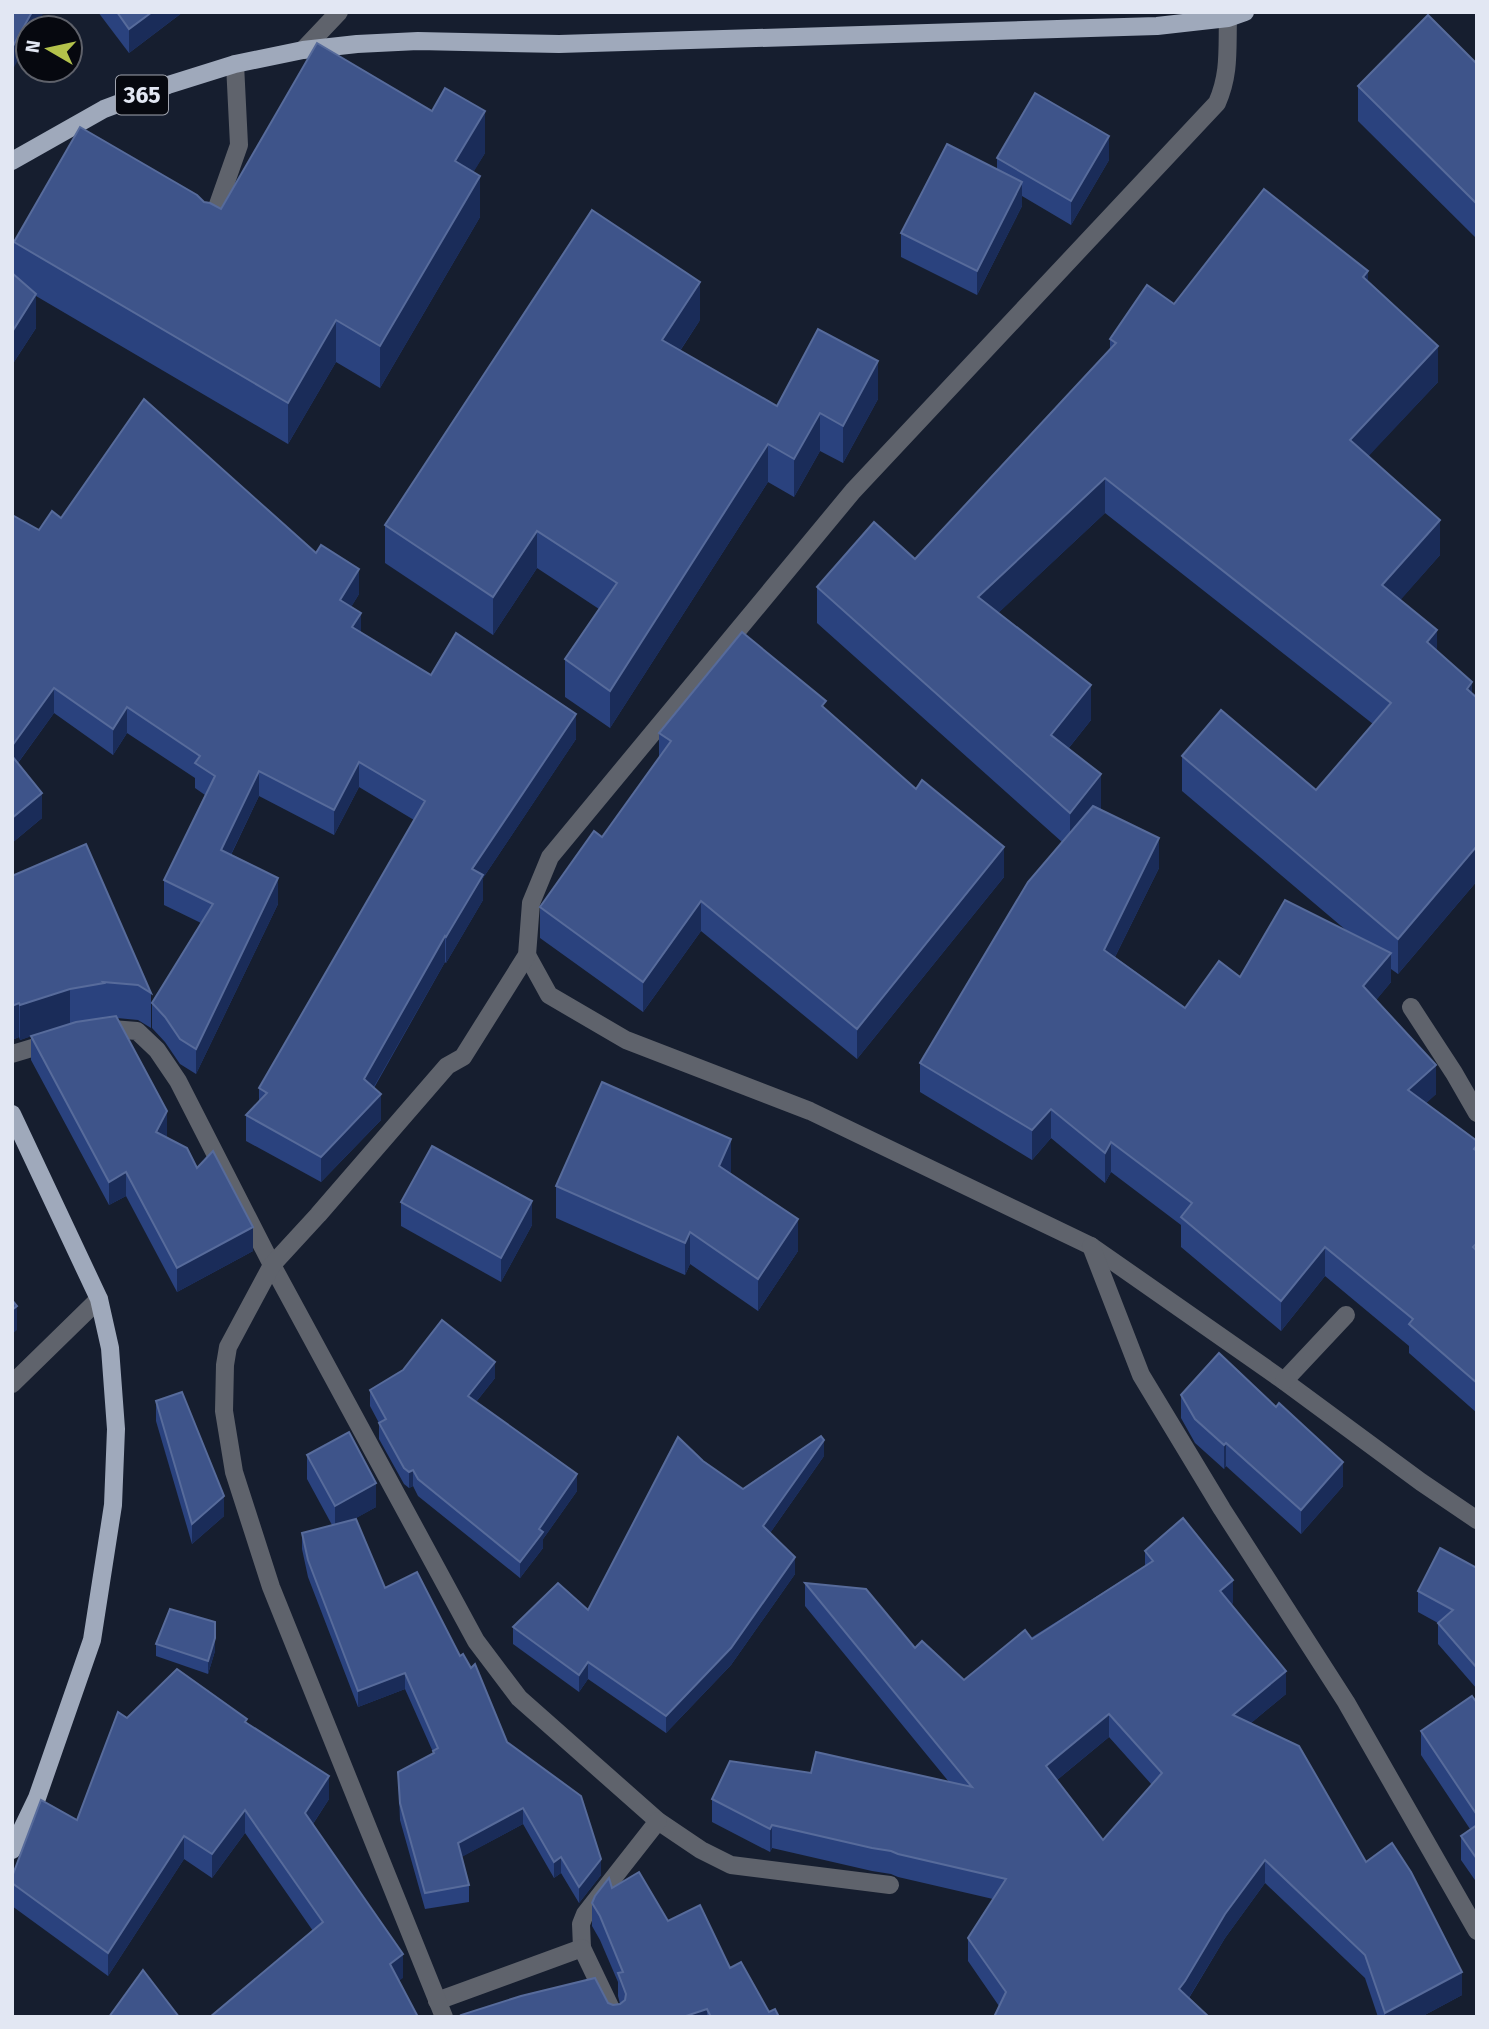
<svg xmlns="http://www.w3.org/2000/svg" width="1489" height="2029" viewBox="0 0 1489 2029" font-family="'Fira Sans',sans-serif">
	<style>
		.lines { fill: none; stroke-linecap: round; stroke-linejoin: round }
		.minor { stroke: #5f636c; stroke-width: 18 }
		.major { stroke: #9fa9bb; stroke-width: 18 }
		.wall { fill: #2a427e; fill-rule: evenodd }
		.shaded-wall { fill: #1a2c59 }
		.building { fill: #3e548a; stroke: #576b9b; stroke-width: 2; fill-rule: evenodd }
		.labels { text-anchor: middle; stroke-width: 5; stroke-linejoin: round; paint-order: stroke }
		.shield { fill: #06080f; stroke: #a0a4af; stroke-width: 2 }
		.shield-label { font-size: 23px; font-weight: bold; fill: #e2e7f3 }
	</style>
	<rect width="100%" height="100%" fill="#161e2f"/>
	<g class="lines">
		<g class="minor">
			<path d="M303 50 339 12"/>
			<path d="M209 230 239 145 235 64"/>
			<path d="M527 955 549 995 626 1040 810 1111 1091 1246 1284 1381 1421 1482 1477 1520"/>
			<path d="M1411 1007 1454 1073 1477 1113"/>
			<path d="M99 1028 137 1031 157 1050 178 1081 272 1265 476 1641 519 1698 658 1821 701 1850 731 1865 890 1885"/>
			<path d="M12 1054 52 1042"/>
			<path d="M1091 1246 1141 1375 1222 1509 1346 1702 1477 1931"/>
			<path d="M1284 1381 1346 1315"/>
			<path d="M12 1384 99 1299"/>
			<path d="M582 1948 581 1924 585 1914 658 1821"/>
			<path d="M437 2001 582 1948 615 2017"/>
			<path d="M444 2017 271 1587 234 1472 224 1411 225 1365 228 1347 272 1265 318 1215 447 1066 463 1057 527 955 531 903 550 857 853 491 1217 103C1230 74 1227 49 1228 18"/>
		</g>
		<g class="major">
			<path d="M12 161 104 109 168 85 235 64 303 50 357 44 418 41 559 44 1157 26 1228 18 1245 12"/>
			<path d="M12 1114 99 1299 110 1348 116 1429 113 1505 92 1640 37 1798 12 1850"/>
		</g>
	</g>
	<g class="wall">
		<path d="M98 12H183L129 53Z"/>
		<path d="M1477 64V239L1358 121V86Z"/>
		<path d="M485 153 473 172 480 217 380 388 336 362 288 444 36 296V328L12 365V273L14 275V242L204 202 221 209Z"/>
		<path d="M997 158 1109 160 1071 225 1022 196V206L977 295 901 257V233L997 169Z"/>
		<path d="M1368 282 1438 382 1368 456 1440 555 1400 600 1437 651 1472 694 1477 698V881L1398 974 1391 969V982L1376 1000 1436 1094 1426 1103 1477 1141V1413L1409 1353V1346L1325 1276 1281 1331 1181 1247V1225L1111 1172 1105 1183 1051 1138 1032 1160 920 1092V1063L1062 842 817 623V587L915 559 1110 350V339L1174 304ZM1105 513 1373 724 1316 790 1182 756V791L1347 931 1240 977 1185 1008 1115 957 1159 868 1101 810 1068 749 1091 720 998 613Z"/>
		<path d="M700 320 680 351 777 406 878 399 843 463 820 451 794 497 768 482 610 728 565 697V659L599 609 537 568 493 635 385 563V525Z"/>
		<path d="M12 515 39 530 61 518 359 594 351 607 361 632 431 675 576 739 483 878V900L446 963 445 962 374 1088 381 1120 321 1182 246 1141V1115L259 1102V1088L414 820 359 787 334 835 259 796 231 855 278 904 196 1074 180 1064 165 1042 152 1028V1003L201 923 164 905V880L205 795 195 788V778L127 733 113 755 54 713 18 763 42 818 12 843Z"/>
		<path d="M826 709 1004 877 857 1059 701 931 643 1012 540 938V907L602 837 659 759V733Z"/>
		<path d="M12 876 151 993V1028L138 1020 117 1018 167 1135 166 1137 197 1168 253 1251 177 1292 126 1196 109 1205 31 1060V1036L20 1040 19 1037 12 1040Z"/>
		<path d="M731 1171 730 1173 798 1251 758 1311 690 1264 685 1275 556 1218V1186Z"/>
		<path d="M401 1202 532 1225 501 1282 401 1226Z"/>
		<path d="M495 1378 476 1402 577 1491 543 1539V1548L520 1578 418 1496 413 1486 409 1488 404 1484 379 1439V1423L370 1406V1390Z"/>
		<path d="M1181 1395 1276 1407 1343 1486 1301 1534 1226 1466 1224 1469 1195 1443 1181 1418Z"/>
		<path d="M156 1401 224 1516 192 1544 156 1421Z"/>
		<path d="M307 1455 376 1507 354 1519 385 1588 460 1656 507 1742 601 1875 579 1903 561 1873 554 1878 523 1824 461 1857 469 1885V1902L425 1909 400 1820 398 1772 433 1754V1752L405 1689 358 1707 308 1577 302 1549V1533L332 1525 307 1479Z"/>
		<path d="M824 1456 770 1533 795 1574 731 1665 666 1733 588 1679 579 1692 513 1644V1627L588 1610 743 1489Z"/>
		<path d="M1145 1551 1233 1603 1231 1604 1286 1694 1251 1723 1366 1862 1462 1995 1421 2017H1378L1365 1978 1265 1883 1225 1938 1189 1998 999 2006 968 1961V1938L993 1899 898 1877 891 1874 872 1871 772 1848 770 1852 712 1822V1799L811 1773 949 1782 805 1606V1583L915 1648 964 1680 1145 1566ZM1109 1737 1152 1785 1103 1840 1057 1780Z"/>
		<path d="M1477 1568V1689L1438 1644V1623L1418 1612V1591Z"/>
		<path d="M156 1644 215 1651 208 1674 156 1656Z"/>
		<path d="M1477 1703V1883L1461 1860V1836L1470 1829 1421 1755V1731Z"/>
		<path d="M127 1718 247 1723 329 1799 313 1824 403 1978 313 1931 245 1833 212 1878 184 1859 108 1976 12 1906V1877L77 1820Z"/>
		<path d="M612 1888 668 1921 730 1968 769 2012 779 2017H461L608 2003 613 2005 620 2004 618 1996V1982L600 1940 592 1926V1903Z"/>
	</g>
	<g class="shaded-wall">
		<path d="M32 12H44L35 28H28V42L12 71V48Z"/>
		<path d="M152 12H183L129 53V29Z"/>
		<path d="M485 111V153L455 203V161Z"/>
		<path d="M1109 136V160L1071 225V201Z"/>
		<path d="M480 176V217L380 388V346Z"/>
		<path d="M1022 182V206L977 295V271Z"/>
		<path d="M1368 271V307L1363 277Z"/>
		<path d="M700 282V320L662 378V340Z"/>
		<path d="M36 294V328L12 365V332Z"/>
		<path d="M336 320V362L288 444V403Z"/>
		<path d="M1438 346V382L1350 476V440Z"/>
		<path d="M878 361V399L843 463V426Z"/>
		<path d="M820 413V451L794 497V459Z"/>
		<path d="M768 444V482L610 728V691Z"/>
		<path d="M1105 478V513L978 632V597Z"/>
		<path d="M1440 520V555L1382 621V585Z"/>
		<path d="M537 531V568L493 635V597Z"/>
		<path d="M359 569V594L340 625V600Z"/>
		<path d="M361 613V639L352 627Z"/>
		<path d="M1437 630V665L1427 642Z"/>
		<path d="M1472 682V717L1467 689Z"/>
		<path d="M1091 685V720L1051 770V735Z"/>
		<path d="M54 688V713L12 771V746Z"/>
		<path d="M127 707V733L113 755V729Z"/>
		<path d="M576 714V739L483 878V900L446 963V937L472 869Z"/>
		<path d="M359 762V787L334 835V810Z"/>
		<path d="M259 771V796L221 875V850Z"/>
		<path d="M1101 774V810L1070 849V813Z"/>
		<path d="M42 793V818L12 843V818Z"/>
		<path d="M1159 838V868L1104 979V950Z"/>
		<path d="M1477 846V881L1398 974V939Z"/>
		<path d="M1004 847V877L857 1059V1029Z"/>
		<path d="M278 878V904L196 1074V1049Z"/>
		<path d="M701 901V931L643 1012V982Z"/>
		<path d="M445 936V962L364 1104V1079Z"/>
		<path d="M1391 953V982L1363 1016V986Z"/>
		<path d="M70 989V1024L20 1040V1005Z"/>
		<path d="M19 1003V1037L12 1040V1006Z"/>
		<path d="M1436 1065V1094L1408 1120V1090Z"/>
		<path d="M381 1094V1120L321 1182V1157Z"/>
		<path d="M1051 1109V1138L1032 1160V1130Z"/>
		<path d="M167 1111V1135L156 1156V1132Z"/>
		<path d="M731 1139V1171L719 1197V1166Z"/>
		<path d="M1111 1142V1172L1105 1183V1153Z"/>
		<path d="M126 1172V1196L109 1205V1182Z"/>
		<path d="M532 1201V1225L501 1282V1258Z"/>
		<path d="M798 1219V1251L758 1311V1279Z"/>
		<path d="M253 1227V1251L177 1292V1268Z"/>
		<path d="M690 1232V1264L685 1275V1243Z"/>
		<path d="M1325 1247V1276L1281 1331V1301Z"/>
		<path d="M17 1306V1330L12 1334V1310Z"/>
		<path d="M495 1362V1378L468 1412V1396Z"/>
		<path d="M824 1440V1456L763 1543V1526Z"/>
		<path d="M1226 1443V1466L1224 1469V1445Z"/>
		<path d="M1343 1462V1486L1301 1534V1510Z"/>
		<path d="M413 1470V1486L409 1488V1472Z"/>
		<path d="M577 1474V1491L543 1539V1548L520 1578V1562L539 1529Z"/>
		<path d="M376 1483V1507L335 1530V1506Z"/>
		<path d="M224 1496V1516L192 1544V1524Z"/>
		<path d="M795 1557V1574L731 1665 666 1733V1716Z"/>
		<path d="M1233 1580V1603L1220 1614V1591Z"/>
		<path d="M215 1638V1651L208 1674V1661Z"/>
		<path d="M588 1662V1679L579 1692V1675Z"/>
		<path d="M1286 1671V1694L1233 1738V1715Z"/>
		<path d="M405 1673V1689L358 1707V1691Z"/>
		<path d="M1109 1714V1737L1046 1789V1766Z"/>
		<path d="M329 1776V1799L305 1836V1813Z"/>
		<path d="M523 1808V1824L458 1859V1843Z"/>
		<path d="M245 1810V1833L212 1878V1854Z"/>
		<path d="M772 1825V1848L770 1852V1829Z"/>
		<path d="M184 1836V1859L108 1976V1953Z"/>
		<path d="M561 1857V1873L554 1878V1862Z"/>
		<path d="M601 1859V1875L579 1903V1887Z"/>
		<path d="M1265 1860V1883L1225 1938 1185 2004 1179 1989 1225 1914Z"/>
		<path d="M403 1954V1978L390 1987V1964Z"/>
		<path d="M1462 1972V1995L1421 2017H1385V2013Z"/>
		<path d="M707 2009V2017H683Z"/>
	</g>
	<g class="building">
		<path d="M12 12H32L12 48Z"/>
		<path d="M117 12H152L129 29Z"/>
		<path d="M1428 15 1477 64V204L1358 86Z"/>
		<path d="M317 43 432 111 445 88 485 111 455 161 480 176 380 346 336 320 288 403 14 242 80 127 197 195 204 202 210 203 221 209Z"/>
		<path d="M1035 93 1109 136 1071 201 997 158Z"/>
		<path d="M947 144 1022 182 977 271 901 233Z"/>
		<path d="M1264 189 1368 271 1363 277 1438 346 1350 440 1440 520 1382 585 1437 630 1427 642 1472 682 1467 689 1477 698V846L1398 939 1182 756 1221 710 1316 790 1391 703 1105 478 978 597 1091 685 1051 735 1101 774 1070 813 817 587 874 522 915 559 1116 343 1110 339 1147 285 1174 304Z"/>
		<path d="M592 210 700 282 662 340 777 406 818 329 878 361 843 426 820 413 794 459 768 444 610 691 565 659 617 583 537 531 493 597 385 525Z"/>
		<path d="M12 273 36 294 12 332Z"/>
		<path d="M144 399 316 553 321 545 359 569 340 600 361 613 352 627 431 675 456 633 576 714 472 869 483 875 446 937 445 936 364 1079 381 1094 321 1157 246 1115 267 1093 259 1088 425 801 359 762 334 810 259 771 221 850 278 878 196 1049 180 1039 165 1017 152 1003 213 904 164 880 215 776 195 763 200 756 127 707 113 729 54 688 12 746V515L39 530 52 511 61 518Z"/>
		<path d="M742 632 826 701 822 706 916 789 922 780 1004 847 857 1029 701 901 643 982 540 907 594 831 602 837 671 741 659 733Z"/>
		<path d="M12 756 42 793 12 818Z"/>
		<path d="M1093 806 1159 838 1104 950 1185 1008 1219 961 1240 977 1285 900 1391 953 1363 986 1436 1065 1408 1090 1477 1141V1145L1474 1149 1477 1151V1243L1473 1247 1477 1251V1383L1409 1324 1413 1319 1325 1247 1281 1301 1181 1217 1192 1203 1111 1142 1105 1153 1051 1109 1032 1130 920 1063 1028 882Z"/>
		<path d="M86 844 151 993 138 985 103 982 104 983 70 989 20 1005 19 1003 12 1006V876Z"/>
		<path d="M116 1016 167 1111 156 1132 187 1148 197 1168 213 1151 253 1227 177 1268 126 1172 109 1182 31 1036 76 1022Z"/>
		<path d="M602 1082 731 1139 719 1166 798 1219 758 1279 690 1232 685 1243 556 1186Z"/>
		<path d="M432 1146 532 1201 501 1258 401 1202Z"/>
		<path d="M12 1300 17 1306 12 1310Z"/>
		<path d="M442 1320 495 1362 468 1396 577 1474 539 1529 543 1532 520 1562 418 1479 413 1470 409 1472 404 1468 379 1423 386 1419 370 1390 403 1370Z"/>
		<path d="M1219 1353 1276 1407 1279 1403 1343 1462 1301 1510 1226 1443 1224 1445 1195 1419 1181 1395Z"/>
		<path d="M182 1392 224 1496 192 1524 156 1401Z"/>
		<path d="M349 1432 376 1483 335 1506 307 1455Z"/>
		<path d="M821 1436 824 1440 763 1526 795 1557 731 1648 666 1716 588 1662 579 1675 513 1627 558 1583 588 1610 678 1437 703 1461 743 1489Z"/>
		<path d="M1183 1518 1233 1580 1220 1591 1286 1671 1233 1715 1299 1746 1366 1862 1392 1843 1411 1872 1462 1972 1385 2013 1365 1955 1265 1860 1225 1914 1185 1981 1179 1989 1209 2017H994L1006 1992 968 1938 1006 1879 898 1854 891 1851 872 1848 772 1825 770 1829 712 1799 730 1761 811 1773 816 1752 972 1787 805 1583 866 1589 915 1648 922 1641 964 1680 1025 1630 1032 1639 1153 1561 1145 1551ZM1109 1714 1162 1773 1103 1840 1046 1766Z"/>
		<path d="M356 1519 385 1588 417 1572 460 1656 463 1654 471 1668 475 1664 507 1742 581 1796 601 1859 579 1887 561 1857 554 1862 523 1808 458 1843 469 1885 425 1893 400 1803 398 1772 434 1753 433 1751 438 1748 405 1673 358 1691 308 1560 302 1533Z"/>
		<path d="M1440 1548 1477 1568V1668L1438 1623 1453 1610 1418 1591Z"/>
		<path d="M170 1609 215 1622V1638L208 1661 156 1644Z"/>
		<path d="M177 1669 247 1719 245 1722 329 1776 305 1813 403 1954 390 1964 418 2017H210L323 1922 245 1810 212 1854 184 1836 108 1953 12 1883V1877L41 1800 77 1820 118 1712 127 1718Z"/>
		<path d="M1472 1696 1477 1703V1815L1421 1731Z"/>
		<path d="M1477 1825V1859L1461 1836Z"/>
		<path d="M639 1872 668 1921 700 1905 730 1968 741 1962 769 2012 775 2009 779 2017H711L707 2009 683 2017H462L461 2015 521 1996 595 1978 608 2003 613 2005 620 2004 625 2000 626 1994 618 1973 623 1972 600 1916 592 1903 595 1896 609 1878 612 1888Z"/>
		<path d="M143 1970 179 2017H109Z"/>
	</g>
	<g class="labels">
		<rect class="shield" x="116" y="75.5" width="52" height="39" rx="5"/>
		<g class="shield-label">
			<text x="142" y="103">365</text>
		</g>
	</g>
	<rect width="1489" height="2029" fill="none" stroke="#e2e7f3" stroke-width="28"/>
	<g transform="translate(49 49) rotate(279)"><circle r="33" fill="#06080f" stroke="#5e616a" stroke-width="2"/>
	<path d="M0-5L12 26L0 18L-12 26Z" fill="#b3c24b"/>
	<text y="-10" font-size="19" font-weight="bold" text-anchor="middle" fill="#e2e7f3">N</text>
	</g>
</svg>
